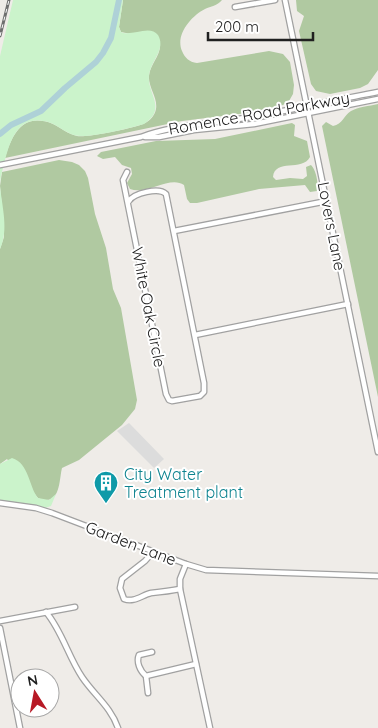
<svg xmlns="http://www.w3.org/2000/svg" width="378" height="728" viewBox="0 0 378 728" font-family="Quicksand,sans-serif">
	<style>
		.forest { fill: #b0c9a1 }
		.park { fill: #cbf3cb }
		.parking { fill: #dcdcdc }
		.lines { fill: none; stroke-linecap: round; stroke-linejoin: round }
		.river { stroke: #aed1d7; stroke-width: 6 }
		.minor-casing { stroke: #a1a1a1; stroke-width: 7 }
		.minor { stroke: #fff; stroke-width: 4.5 }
		.rail-casing { stroke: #6e6e6e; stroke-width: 3 }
		.rail { stroke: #fff; stroke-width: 1; stroke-dasharray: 4; stroke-linecap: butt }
		.labels { text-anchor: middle; stroke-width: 4; stroke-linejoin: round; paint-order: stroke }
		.street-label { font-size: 16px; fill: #202020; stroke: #fff }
		.culture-label { font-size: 16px; fill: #0d838f; stroke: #fff; text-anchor: start }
	</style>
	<rect width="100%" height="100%" fill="#efece8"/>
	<g class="forest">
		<path d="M123 0H222C217 6 211 6 205 9 191 16 175 35 182 51 185 58 189 62 197 63L269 51 283 54 290 62 294 85 293 94 289 101 283 105 247 113 182 121 5 158C12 134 23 112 53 124 61 128 68 134 77 136 86 138 136 128 145 123 150 121 155 115 156 109 158 98 148 87 149 76 150 64 161 56 160 44L131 34 121 32 119 27Z"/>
		<path d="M296 0H378V70L368 84 360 88 330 94 316 91 311 84 299 31 304 16 297 11Z"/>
		<path d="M378 104V397L322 126 326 122 333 126C343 124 343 116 351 111 358 107 369 106 378 104Z"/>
		<path d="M292 123 295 125 294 136 307 141 310 157C302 172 275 158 273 177L276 180 290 178 303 179 307 176 306 167 311 165C316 170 319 184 317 191L310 192 305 185 259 189 197 203H190L187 199 184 185C170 175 148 195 130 189L127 183 132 174 131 168 122 165 115 157 103 159 97 156 101 152 156 141 215 139Z"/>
		<path d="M59 160 72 162 79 165 85 171 88 178 95 214 106 248 113 289 121 308 137 400 135 409 122 425 79 460 62 468C59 479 61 508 38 498L7 459 0 464V249L4 237V229L0 186 2 172Z"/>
	</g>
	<g class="park">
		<path d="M13 0H123L119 27 121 32C131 37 150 24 158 35 165 47 155 57 151 68 141 90 171 107 144 124 131 128 93 137 80 136 68 136 59 125 48 122 19 114 11 138 5 160 3 169 0 177 0 186V56Z"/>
		<path d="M0 186C2 207 9 230 0 249Z"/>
		<path d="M12 458C29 463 29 487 38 498L49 500 56 494 51 506 45 508 0 500V464Z"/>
	</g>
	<path class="parking" d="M129 423 164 459 154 468 117 431Z"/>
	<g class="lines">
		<path class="river" d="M0 134 11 125 41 111 65 88 96 62 103 53 111 38 119 0"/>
		<defs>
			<g id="minor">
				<path d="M285 0 378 452"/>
				<path d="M235 7 275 0"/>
				<path d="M145 137H159L194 130 254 124 378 99"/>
				<path d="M0 165 141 137C171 126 200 125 231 120 280 113 329 101 378 92"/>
				<path d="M127 172 123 180 166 394 169 400 172 401 200 396 204 392V383L166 194C159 187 134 193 129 201"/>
				<path d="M174 231 327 201"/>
				<path d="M195 335 348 304"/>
				<path d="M0 503 36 508 52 513 186 564 206 570 378 576"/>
				<path d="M153 552 145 561 122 579 120 588 124 599C134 603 142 595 151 593 161 592 170 591 180 589"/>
				<path d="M186 564 180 579V589L210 728"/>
				<path d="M46 612C62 631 68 656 82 677 94 695 111 707 118 728"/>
				<path d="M0 621 75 607"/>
				<path d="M0 628 20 728"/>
				<path d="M152 652 139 655C136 662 140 671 146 676L196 664"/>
				<path d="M146 676 148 693"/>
			</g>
		</defs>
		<use href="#minor" class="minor-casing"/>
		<use href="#minor" class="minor"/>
		<defs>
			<path id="rail" d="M0 36 9 0"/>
		</defs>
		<use href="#rail" class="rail-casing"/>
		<use href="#rail" class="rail"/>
	</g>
	<defs>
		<symbol id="building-pin" viewBox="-11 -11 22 30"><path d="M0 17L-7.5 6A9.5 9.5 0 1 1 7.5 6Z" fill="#0f9aa8" stroke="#fff"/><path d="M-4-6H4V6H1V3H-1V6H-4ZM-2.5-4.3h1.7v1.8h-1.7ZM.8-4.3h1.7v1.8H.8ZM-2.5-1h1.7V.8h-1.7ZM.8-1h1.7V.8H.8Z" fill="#fff"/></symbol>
	</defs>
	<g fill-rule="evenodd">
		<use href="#building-pin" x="92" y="469" width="28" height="38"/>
	</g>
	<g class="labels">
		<g class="street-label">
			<text transform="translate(259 113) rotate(-10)" y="6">Romence Road Parkway</text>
			<text transform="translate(332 226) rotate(79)" y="6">Lovers Lane</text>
			<text transform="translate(149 307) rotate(79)" y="6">White Oak Circle</text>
			<text transform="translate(131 543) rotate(21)" y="6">Garden Lane</text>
		</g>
		<g class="culture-label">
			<text x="124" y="480">City Water<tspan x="124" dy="18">Treatment plant</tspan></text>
		</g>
	</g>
	<g transform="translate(35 693) rotate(349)"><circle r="24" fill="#ffffff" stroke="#a6a6a6"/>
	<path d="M0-4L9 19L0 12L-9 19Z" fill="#b71925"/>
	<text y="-8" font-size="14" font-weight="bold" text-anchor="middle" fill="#202020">N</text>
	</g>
	<path d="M208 32v8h105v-8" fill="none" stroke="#202020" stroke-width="2.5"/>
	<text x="215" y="32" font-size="15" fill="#202020" stroke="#ffffff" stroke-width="4" paint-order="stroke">200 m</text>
</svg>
